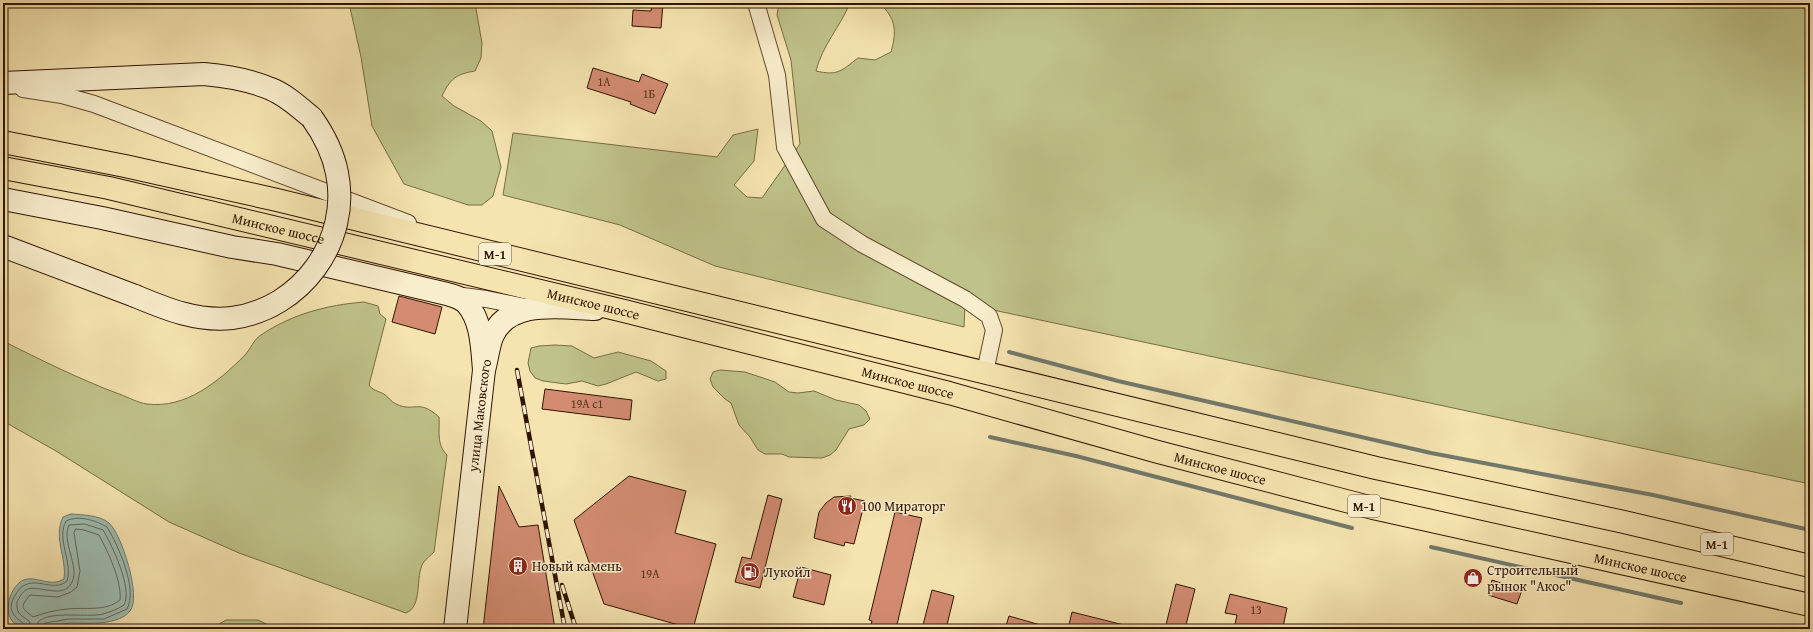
<svg xmlns="http://www.w3.org/2000/svg" width="1813" height="632" viewBox="0 0 1813 632" font-family="'Gentium Book Plus',serif">
	<style>
		.green { fill: #bfc389; stroke: #786c44 }
		.water { fill: #9ebdb3; stroke: #72796b }
		.lines { fill: none; stroke-linecap: round; stroke-linejoin: round }
		.shore { stroke: #67685a; stroke-width: 1 }
		.stream { stroke: #72796b; stroke-width: 4 }
		.building { fill: #d38c72; stroke: #301400 }
		.street-casing { stroke: #61482c; stroke-width: 18 }
		.secondary-casing { stroke: #301400; stroke-width: 24 }
		.highway-casing { stroke: #301400; stroke-width: 24 }
		.street { stroke: #f8edcc; stroke-width: 16 }
		.secondary { stroke: #f8edcc; stroke-width: 22 }
		.highway { stroke: #f5e4b0; stroke-width: 22 }
		.rail-casing { stroke: #301400; stroke-width: 4.5 }
		.rail { stroke: #f8edcc; stroke-width: 3; stroke-dasharray: 9; stroke-linecap: butt }
		.secondary-bridge-casing { stroke: #301400; stroke-width: 24; stroke-linecap: butt }
		.secondary-bridge { stroke: #f8edcc; stroke-width: 22 }
		.labels { text-anchor: middle; stroke-width: 3; stroke-linejoin: round; paint-order: stroke }
		.number-label { font-size: 12px; fill: #59321c }
		.shield { fill: #f8edcc; stroke: #6c553d; stroke-width: 1 }
		.shield-label { font-size: 13px; font-weight: bold; fill: #301400 }
		.street-label { font-size: 14px; fill: #301400; stroke: #f8edcc }
		.poi-label { font-size: 14px; fill: #301400; stroke: #f8edcc; text-anchor: start }
	</style>
	<rect width="100%" height="100%" fill="#f5e4b0"/>
	<filter id="stains"><feTurbulence type="fractalNoise" baseFrequency=".005" numOctaves="4"/><feColorMatrix values="0 0 0 0 .2 0 0 0 0 .09 0 0 0 0 .02 0 0 0 .5 -.17"/></filter>
	<radialGradient id="worn" r=".72"><stop offset=".6" stop-color="#630" stop-opacity="0"/><stop offset="1" stop-color="#630" stop-opacity=".3"/></radialGradient>
	<g class="green">
		<path d="M349 3H475L482 43 481 58 475 71C456 74 450 79 442 96L454 106 481 121 492 131 501 167 493 196 482 205H468L404 184 372 126 361 57Z"/>
		<path d="M779 3H850C840 27 822 46 816 71 838 76 841 71 858 58L875 60 891 52C897 31 896 18 879 3H1810V484L965 304 964 327 715 266 620 225 503 195 513 133 717 157 733 135 758 129 754 161 734 185 747 197 762 198 800 144 791 60 777 15Z"/>
		<path d="M364 302 378 306 380 314 386 319 369 385C373 390 375 390 382 393 387 395 391 402 396 404 415 413 418 398 439 417 440 431 436 444 447 455L434 552C431 555 426 559 423 563 415 577 423 606 406 613L239 553 169 522 56 451 3 421V341C41 360 79 379 119 394 128 397 138 403 147 404 186 409 219 381 244 356 251 349 253 340 261 335 292 314 327 305 364 302Z"/>
		<path d="M555 345 572 346 594 358 618 352 651 361 666 371V379L658 381 636 372 606 384 598 386 582 381 566 384 543 381 535 378 530 371 528 363 531 348 539 346Z"/>
		<path d="M720 370 745 372 775 382 789 392 798 393 814 391 836 400 859 405 866 411 870 419 864 425 849 429 836 450 830 455 822 458 789 457 782 454H765L758 450 750 437 739 425 731 403 725 399 713 387 710 379 713 372Z"/>
		<path d="M226 620H258L277 629H163L164 627 212 628Z"/>
	</g>
	<path class="water" d="M71 514C83 515 99 515 109 523 121 533 142 597 130 611 118 626 87 623 70 623 62 624 53 626 46 627 39 628 31 629 24 628 1 623 6 594 20 582 31 574 44 584 56 582 58 582 62 580 64 579 67 558 53 538 63 517Z"/>
	<g class="lines">
		<g class="shore">
			<path d="M76 529 84 530 99 535C108 552 122 581 120 600 105 612 85 607 67 609 55 610 44 613 33 617 22 608 19 608 30 595L58 597 71 592 77 587 80 571 74 533Z"/>
			<path d="M27 629 26 625C13 617 6 609 16 594 18 591 21 586 25 585 39 578 54 592 67 581 73 562 56 539 66 521 78 515 95 520 107 527 118 545 138 589 127 609L104 619H69L45 623 42 625V629"/>
			<path d="M32 629 29 621C21 615 16 614 17 602 19 598 22 592 26 590 36 583 64 601 72 582 80 567 61 541 69 525L85 524 103 530C112 545 133 589 124 605 118 609 110 612 103 614 87 618 50 610 38 622L37 629"/>
		</g>
		<g class="stream">
			<path d="M1009 352 1118 381 1431 453 1653 495 1810 530"/>
			<path d="M990 437 1076 456 1352 528"/>
			<path d="M1431 547 1681 603"/>
		</g>
	</g>
	<g class="building">
		<path d="M652 3H663L661 28 632 26 633 10 651 11Z"/>
		<path d="M593 68 639 82 642 74 668 84 655 114 630 104 631 102 587 88Z"/>
		<path d="M399 296 442 307 435 334 392 322Z"/>
		<path d="M545 389 632 400 630 420 542 409Z"/>
		<path d="M629 476 686 491 675 533 716 544 693 629 604 604 574 520Z"/>
		<path d="M499 486 519 527 538 525 555 629H483Z"/>
		<path d="M768 495 782 499 760 588 735 582 742 557 751 559Z"/>
		<path d="M851 496 850 498 865 501 854 544 845 542 844 546 814 538 819 512 826 503 834 497Z"/>
		<path d="M895 512 922 518 896 629H870L872 621 869 620Z"/>
		<path d="M801 567 831 575 824 605 793 597Z"/>
		<path d="M1492 580 1522 590 1517 604 1488 595Z"/>
		<path d="M1176 584 1195 589 1185 629H1165Z"/>
		<path d="M932 590 954 596 946 629H922Z"/>
		<path d="M1230 594 1287 608 1283 627 1274 625 1273 629H1234L1237 615 1225 613Z"/>
		<path d="M1072 612 1124 625V629H1068Z"/>
		<path d="M1009 616 1044 626V629H1005Z"/>
	</g>
	<g class="lines">
		<defs>
			<g id="street">
				<path d="M756 3 777 75 785 147 824 219 862 244 965 299 989 316 994 330 985 372"/>
				<path d="M23 89 62 95 94 104 408 223"/>
				<path d="M455 295 486 299 530 308"/>
			</g>
			<g id="secondary">
				<path d="M3 83 204 74C227 76 250 80 271 89 286 95 299 107 312 118"/>
				<path d="M3 199 102 218 232 247 277 254 447 294C454 296 462 298 467 304 482 321 482 349 484 370"/>
				<path d="M3 246 135 296"/>
				<path id="s1" d="M455 629 484 370C487 360 488 348 492 337 508 298 561 308 595 309"/>
			</g>
			<g id="highway">
				<path d="M3 142 125 166 277 200 1376 468 1624 522 1810 566"/>
				<path id="s2" d="M3 168 109 188 624 311 949 393 1158 452 1373 508 1810 605"/>
			</g>
		</defs>
		<use href="#street" class="street-casing"/>
		<use href="#secondary" class="secondary-casing"/>
		<use href="#highway" class="highway-casing"/>
		<use href="#street" class="street"/>
		<use href="#secondary" class="secondary"/>
		<use href="#highway" class="highway"/>
		<defs>
			<g id="rail">
				<path d="M517 370 565 629"/>
				<path d="M562 585 576 629"/>
			</g>
		</defs>
		<use href="#rail" class="rail-casing"/>
		<use href="#rail" class="rail"/>
		<defs>
			<path id="secondary-bridge" d="M135 296C166 309 198 322 232 318 301 309 351 241 337 173 333 152 324 135 312 118"/>
		</defs>
		<use href="#secondary-bridge" class="secondary-bridge-casing"/>
		<use href="#secondary-bridge" class="secondary-bridge"/>
	</g>
	<defs>
		<symbol id="restaurant-disc" viewBox="-11 -11 22 22"><circle r="9.5" fill="#8f2418" stroke="#f8edcc"/><path d="M-5-6h1v4h1v-4h1v4h1v-4h1v5L-1.5 .5V6h-2V.5L-5-1ZM5-6V6H3V1.5H1.5Q1.5-4 5-6Z" fill="#fff"/></symbol>
		<symbol id="building-disc" viewBox="-11 -11 22 22"><circle r="9.5" fill="#8f2418" stroke="#f8edcc"/><path d="M-4-6H4V6H1V3H-1V6H-4ZM-2.5-4.3h1.7v1.8h-1.7ZM.8-4.3h1.7v1.8H.8ZM-2.5-1h1.7V.8h-1.7ZM.8-1h1.7V.8H.8Z" fill="#fff"/></symbol>
		<symbol id="fuel-disc" viewBox="-11 -11 22 22"><circle r="9.5" fill="#8f2418" stroke="#f8edcc"/><path d="M-5.5-6h7V0h2V4h1.3V-2.5L3-4.5l.8-.8L6-3V5H2.5V1h-1V6h-7ZM-4.2-4.7v3.2H.2V-4.7Z" fill="#fff"/></symbol>
		<symbol id="shop-disc" viewBox="-11 -11 22 22"><circle r="9.5" fill="#8f2418" stroke="#f8edcc"/><path d="M-5-2.5h2.3a2.7 3.5 0 0 1 5.4 0H5L5.5 6h-11ZM-1.5-2.5h3a1.5 2.3 0 0 0-3 0Z" fill="#fff"/></symbol>
	</defs>
	<g fill-rule="evenodd">
		<use href="#restaurant-disc" x="836" y="495" width="22" height="22"/>
		<use href="#building-disc" x="507" y="555" width="22" height="22"/>
		<use href="#fuel-disc" x="739" y="561" width="22" height="22"/>
		<use href="#shop-disc" x="1462" y="567" width="22" height="22"/>
	</g>
	<g class="labels">
		<g class="number-label">
			<text x="604" y="86">1А</text>
			<text x="649" y="98">1Б</text>
			<text x="587" y="408">19А с1</text>
			<text x="650" y="578">19А</text>
			<text x="1256" y="614">13</text>
		</g>
		<g class="shield">
			<rect x="479" y="243" width="32" height="22" rx="3"/>
			<rect x="1348" y="495" width="32" height="22" rx="3"/>
			<rect x="1701" y="533" width="32" height="22" rx="3"/>
		</g>
		<g class="shield-label">
			<text x="495" y="259">М-1</text>
			<text x="1364" y="511">М-1</text>
			<text x="1717" y="549">М-1</text>
		</g>
		<g class="street-label">
			<text dy="5" stroke="none"><textPath href="#s2" startOffset="282">Минское шоссе</textPath></text>
			<text dy="5" stroke="none"><textPath href="#s2" startOffset="606">Минское шоссе</textPath></text>
			<text dy="5" stroke="none"><textPath href="#s2" startOffset="930">Минское шоссе</textPath></text>
			<text dy="5" stroke="none"><textPath href="#s1" startOffset="215">улица Маковского</textPath></text>
			<text dy="5" stroke="none"><textPath href="#s2" startOffset="1254">Минское шоссе</textPath></text>
			<text dy="5" stroke="none"><textPath href="#s2" startOffset="1686">Минское шоссе</textPath></text>
		</g>
		<g class="poi-label">
			<text x="861" y="511">100 Мираторг</text>
			<text x="532" y="571">Новый камень</text>
			<text x="1487" y="575">Строительный<tspan x="1487" dy="16">рынок "Акос"</tspan></text>
			<text x="764" y="577">Лукойл</text>
		</g>
	</g>
	<rect width="1813" height="632" fill="none" stroke="#f5e4b0" stroke-width="16"/>
	<rect x="4" y="4" width="1805" height="624" fill="none" stroke="#301400" stroke-width="2"/>
	<rect x="8" y="8" width="1797" height="616" fill="none" stroke="#301400"/>
	<rect width="100%" height="100%" filter="url(#stains)"/>
	<rect width="100%" height="100%" fill="url(#worn)"/>
</svg>
